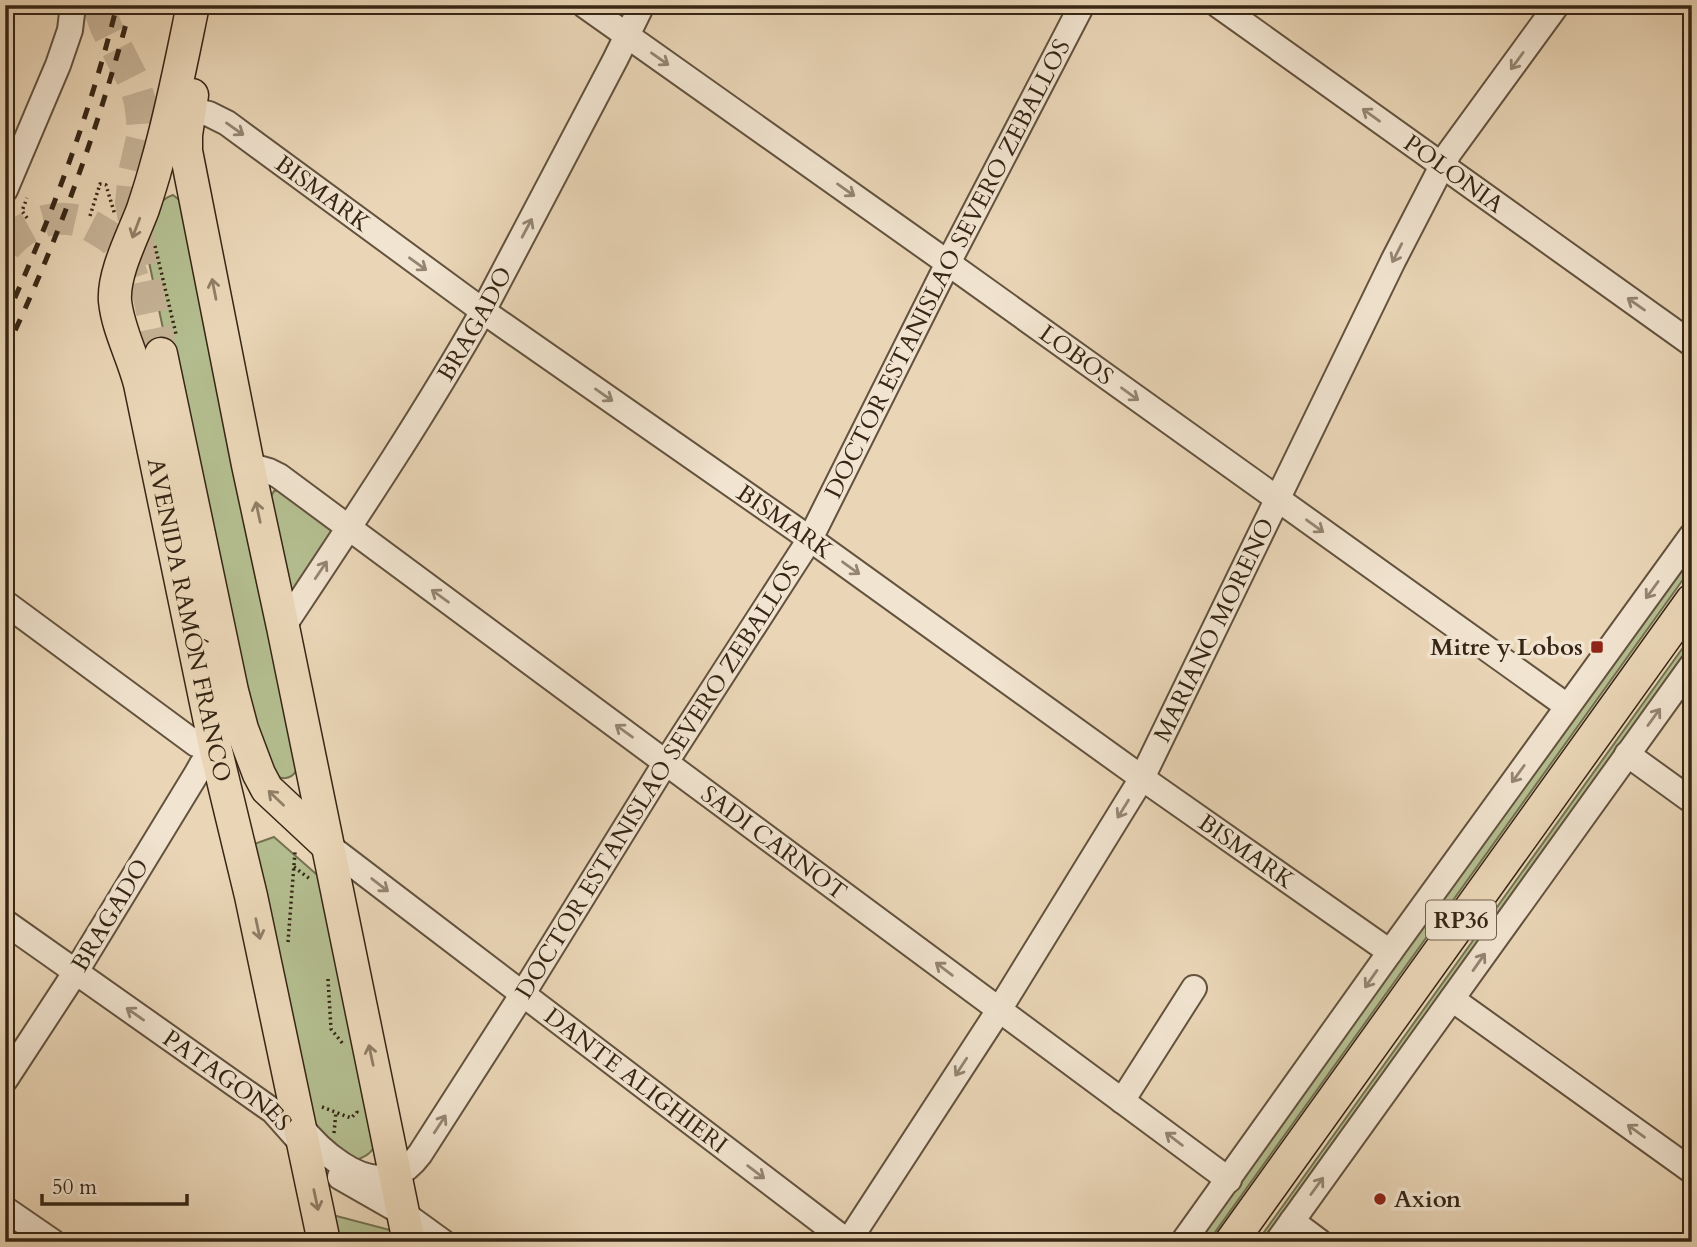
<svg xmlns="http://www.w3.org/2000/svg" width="1697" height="1247" viewBox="0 0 1697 1247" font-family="Cardo,serif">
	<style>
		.green { fill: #b4be90; stroke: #757252; stroke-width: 2 }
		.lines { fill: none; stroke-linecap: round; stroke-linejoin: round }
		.major-tunnel { stroke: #c6b397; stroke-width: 32; stroke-dasharray: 32 16; stroke-linecap: butt }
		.minor-casing { stroke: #63523e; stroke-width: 28 }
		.major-casing { stroke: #362615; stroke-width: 35 }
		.path { stroke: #362615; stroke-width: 3.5; stroke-dasharray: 2 3.5; stroke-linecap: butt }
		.minor { stroke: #f1e4d0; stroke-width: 24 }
		.major { stroke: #ead6b7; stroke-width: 32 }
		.rail { stroke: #362615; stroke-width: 5; stroke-dasharray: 12 12; stroke-linecap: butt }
		.oneway { stroke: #948572 }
		.oneway2 { stroke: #907e66 }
		.poi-dot { fill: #8f2418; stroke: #f1e4d0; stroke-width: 2.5 }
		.labels { text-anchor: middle; stroke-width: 7; stroke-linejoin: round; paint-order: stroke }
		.shield { fill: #f1e4d0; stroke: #6e5f4d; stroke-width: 2 }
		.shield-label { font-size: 23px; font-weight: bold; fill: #362615 }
		.street-label { font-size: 24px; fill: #362615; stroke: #f1e4d0 }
		.poi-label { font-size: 24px; font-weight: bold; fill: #362615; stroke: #f1e4d0; text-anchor: end }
	</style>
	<rect width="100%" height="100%" fill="#ead6b7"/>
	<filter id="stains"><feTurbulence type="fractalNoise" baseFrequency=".00286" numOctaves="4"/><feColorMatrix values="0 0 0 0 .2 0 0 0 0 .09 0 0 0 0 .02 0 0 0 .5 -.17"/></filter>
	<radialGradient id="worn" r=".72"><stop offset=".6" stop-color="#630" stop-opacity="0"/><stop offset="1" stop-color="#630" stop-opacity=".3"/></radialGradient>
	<g class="green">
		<path d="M173 195 182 202 300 760C297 769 296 776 286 778 271 780 264 760 257 749L193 472 144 238C151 221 155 200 173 195Z"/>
		<path d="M282 490 335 528 290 594 270 498 274 491Z"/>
		<path d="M1692 553V567L1208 1242H1196Z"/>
		<path d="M1692 635V646L1265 1242H1257Z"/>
		<path d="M274 837 323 880 375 1144C372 1154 364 1157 354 1161L312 1124 254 844Z"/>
		<path d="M325 1213 394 1231 400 1242H331Z"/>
	</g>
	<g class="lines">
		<g class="major-tunnel">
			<path d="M98 5 106 27 134 82 140 102 142 119 143 134 134 173 131 203 139 250 161 354"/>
			<path d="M5 248C26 220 63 210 93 227 101 232 110 236 116 243 124 254 129 266 133 278"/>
		</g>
		<defs>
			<g id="minor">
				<path id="s1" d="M584 5 948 263 1567 706"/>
				<path id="s2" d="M1218 5 1692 344"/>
				<path id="s3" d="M172 105 209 114 227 123 483 311 810 539 1142 778 1390 952"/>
				<path d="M5 190 58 65 70 30 73 5"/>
				<path id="s4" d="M248 465 269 471 279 476 1229 1180"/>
				<path d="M5 603 196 744 216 751 202 764 197 773 75 973 5 1080"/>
				<path id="s5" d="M283 627C352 523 422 419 483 311L615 60 642 5"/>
				<path d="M1627 754 1692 801"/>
				<path id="s6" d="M326 844 848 1242"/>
				<path id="s7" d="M5 922 263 1104 273 1111 305 1147"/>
				<path d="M1452 999 1692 1171"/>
				<path d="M1122 1101 1194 988"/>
				<path id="s8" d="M299 1124C318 1149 361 1189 395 1175 405 1171 414 1162 420 1154L522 995 666 762 810 539 948 263 1082 5"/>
				<path d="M340 1177 403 1213 443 1242"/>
				<path d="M5 1209 53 1242"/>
				<path d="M1292 1221 1320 1242"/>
				<path id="s9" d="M848 1242 999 1010 1142 778 1393 261 1442 166 1449 153 1557 5"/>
				<path d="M1183 1242 1390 952 1692 535"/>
				<path d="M1277 1242 1692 665"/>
			</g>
			<g id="major">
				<path id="s10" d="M193 5C182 58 172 111 157 163 153 178 148 194 143 209 133 236 113 273 115 301 118 330 133 356 140 384L216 751 251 896 324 1242"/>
				<path d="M192 95 186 135V151L248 465 283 627 409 1242"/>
				<path d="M161 354 232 691 242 729 259 774 267 789 326 844"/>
				<path d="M1231 1242 1692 600"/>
			</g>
		</defs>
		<use href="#minor" class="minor-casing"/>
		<use href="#major" class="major-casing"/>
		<g class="path">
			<path d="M90 216 100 184 106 185 115 215"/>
			<path d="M27 218 22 211 27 198"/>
			<path d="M155 246 176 334"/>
			<path d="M294 867 310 879"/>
			<path d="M288 942 295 852 294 849"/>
			<path d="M328 979 331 1029 343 1044"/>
			<path d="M322 1107 351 1118 357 1112 356 1110"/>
			<path d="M334 1133 336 1112"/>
		</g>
		<use href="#minor" class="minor"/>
		<use href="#major" class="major"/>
		<g class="rail">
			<path d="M5 320C51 218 90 114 117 5"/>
			<path d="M5 352C58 241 100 124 131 5"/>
		</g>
	</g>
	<defs><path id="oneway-shaft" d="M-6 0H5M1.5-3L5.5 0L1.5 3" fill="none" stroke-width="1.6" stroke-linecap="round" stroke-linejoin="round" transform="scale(1.75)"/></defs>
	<g class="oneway">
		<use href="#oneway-shaft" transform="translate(660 59) rotate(35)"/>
		<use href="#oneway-shaft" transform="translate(1517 61) rotate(126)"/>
		<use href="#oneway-shaft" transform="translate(1371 115) rotate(-144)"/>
		<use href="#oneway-shaft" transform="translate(235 129) rotate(35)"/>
		<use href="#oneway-shaft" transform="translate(846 190) rotate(35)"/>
		<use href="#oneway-shaft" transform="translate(527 228) rotate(-62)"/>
		<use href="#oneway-shaft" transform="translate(1397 253) rotate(117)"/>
		<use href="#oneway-shaft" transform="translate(418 264) rotate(36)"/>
		<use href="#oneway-shaft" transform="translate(1636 304) rotate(-145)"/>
		<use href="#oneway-shaft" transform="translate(1130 394) rotate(36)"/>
		<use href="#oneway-shaft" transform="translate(604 395) rotate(35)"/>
		<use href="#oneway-shaft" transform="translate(1315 526) rotate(36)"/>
		<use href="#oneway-shaft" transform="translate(851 568) rotate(36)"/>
		<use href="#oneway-shaft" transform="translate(321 570) rotate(-56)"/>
		<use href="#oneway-shaft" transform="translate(1652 590) rotate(126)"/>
		<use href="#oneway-shaft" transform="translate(440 596) rotate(-144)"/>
		<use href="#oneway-shaft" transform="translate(1654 717) rotate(-54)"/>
		<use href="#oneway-shaft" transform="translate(624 731) rotate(-144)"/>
		<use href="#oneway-shaft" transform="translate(1518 774) rotate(126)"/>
		<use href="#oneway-shaft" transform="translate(1123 809) rotate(122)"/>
		<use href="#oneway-shaft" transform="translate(380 885) rotate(38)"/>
		<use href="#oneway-shaft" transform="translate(1479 962) rotate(-55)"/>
		<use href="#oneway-shaft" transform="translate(944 969) rotate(-143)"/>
		<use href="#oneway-shaft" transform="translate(1371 979) rotate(125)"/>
		<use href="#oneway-shaft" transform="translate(135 1014) rotate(-145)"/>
		<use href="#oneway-shaft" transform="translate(961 1067) rotate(123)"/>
		<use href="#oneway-shaft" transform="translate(440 1124) rotate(-57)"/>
		<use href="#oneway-shaft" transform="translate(1636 1131) rotate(-144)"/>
		<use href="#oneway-shaft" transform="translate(1174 1139) rotate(-143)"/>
		<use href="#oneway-shaft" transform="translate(756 1172) rotate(37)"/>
		<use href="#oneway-shaft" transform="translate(1317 1186) rotate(-54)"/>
	</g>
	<g class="oneway2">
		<use href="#oneway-shaft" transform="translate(136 228) rotate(111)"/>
		<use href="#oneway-shaft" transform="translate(214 289) rotate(-101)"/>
		<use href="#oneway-shaft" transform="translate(258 512) rotate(-102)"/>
		<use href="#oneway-shaft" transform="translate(276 798) rotate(-136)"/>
		<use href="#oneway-shaft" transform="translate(258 929) rotate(78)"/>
		<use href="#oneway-shaft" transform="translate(371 1055) rotate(-102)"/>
		<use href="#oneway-shaft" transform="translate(316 1200) rotate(78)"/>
	</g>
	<g class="poi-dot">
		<rect x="1590" y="640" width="14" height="14" rx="3.5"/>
		<circle cx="1380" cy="1199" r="7"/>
	</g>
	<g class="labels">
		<rect class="shield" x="1426" y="900.5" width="70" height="39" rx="5"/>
		<g class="shield-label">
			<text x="1461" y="928">RP36</text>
		</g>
		<g class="street-label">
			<text dy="8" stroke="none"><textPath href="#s2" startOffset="290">POLONIA</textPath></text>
			<text dy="8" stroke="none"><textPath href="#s3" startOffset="177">BISMARK</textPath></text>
			<text dy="8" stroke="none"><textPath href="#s8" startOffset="1180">DOCTOR ESTANISLAO SEVERO ZEBALLOS</textPath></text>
			<text dy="8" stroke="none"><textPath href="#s5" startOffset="359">BRAGADO</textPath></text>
			<text dy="8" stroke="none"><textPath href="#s1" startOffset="604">LOBOS</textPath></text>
			<text dy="8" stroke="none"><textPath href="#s3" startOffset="744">BISMARK</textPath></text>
			<text dy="8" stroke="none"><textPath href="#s10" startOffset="635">AVENIDA RAMÓN FRANCO</textPath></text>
			<text dy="8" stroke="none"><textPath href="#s9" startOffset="714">MARIANO MORENO</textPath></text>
			<text dy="8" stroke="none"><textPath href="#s8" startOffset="592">DOCTOR ESTANISLAO SEVERO ZEBALLOS</textPath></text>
			<text dy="8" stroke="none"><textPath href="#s4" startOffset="649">SADI CARNOT</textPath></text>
			<text dy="8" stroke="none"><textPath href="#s3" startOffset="1311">BISMARK</textPath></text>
			<text transform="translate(110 915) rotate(-59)" y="8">BRAGADO</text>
			<text dy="8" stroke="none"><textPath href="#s6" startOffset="390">DANTE ALIGHIERI</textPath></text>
			<text dy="8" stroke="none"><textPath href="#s7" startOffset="273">PATAGONES</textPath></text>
		</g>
		<g class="poi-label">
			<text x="1583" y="655">Mitre y Lobos</text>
			<text x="1394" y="1207" text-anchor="start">Axion</text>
		</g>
	</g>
	<rect width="1697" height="1247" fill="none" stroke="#ead6b7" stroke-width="28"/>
	<rect x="7" y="7" width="1683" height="1233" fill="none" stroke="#362615" stroke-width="3.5"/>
	<rect x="14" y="14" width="1669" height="1219" fill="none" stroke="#362615" stroke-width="2"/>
	<path d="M42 1194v10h145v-10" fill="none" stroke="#362615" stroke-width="3.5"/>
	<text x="52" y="1194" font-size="21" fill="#362615" stroke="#f1e4d0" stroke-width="5" paint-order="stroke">50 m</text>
	<rect width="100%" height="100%" filter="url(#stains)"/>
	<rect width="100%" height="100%" fill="url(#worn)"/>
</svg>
